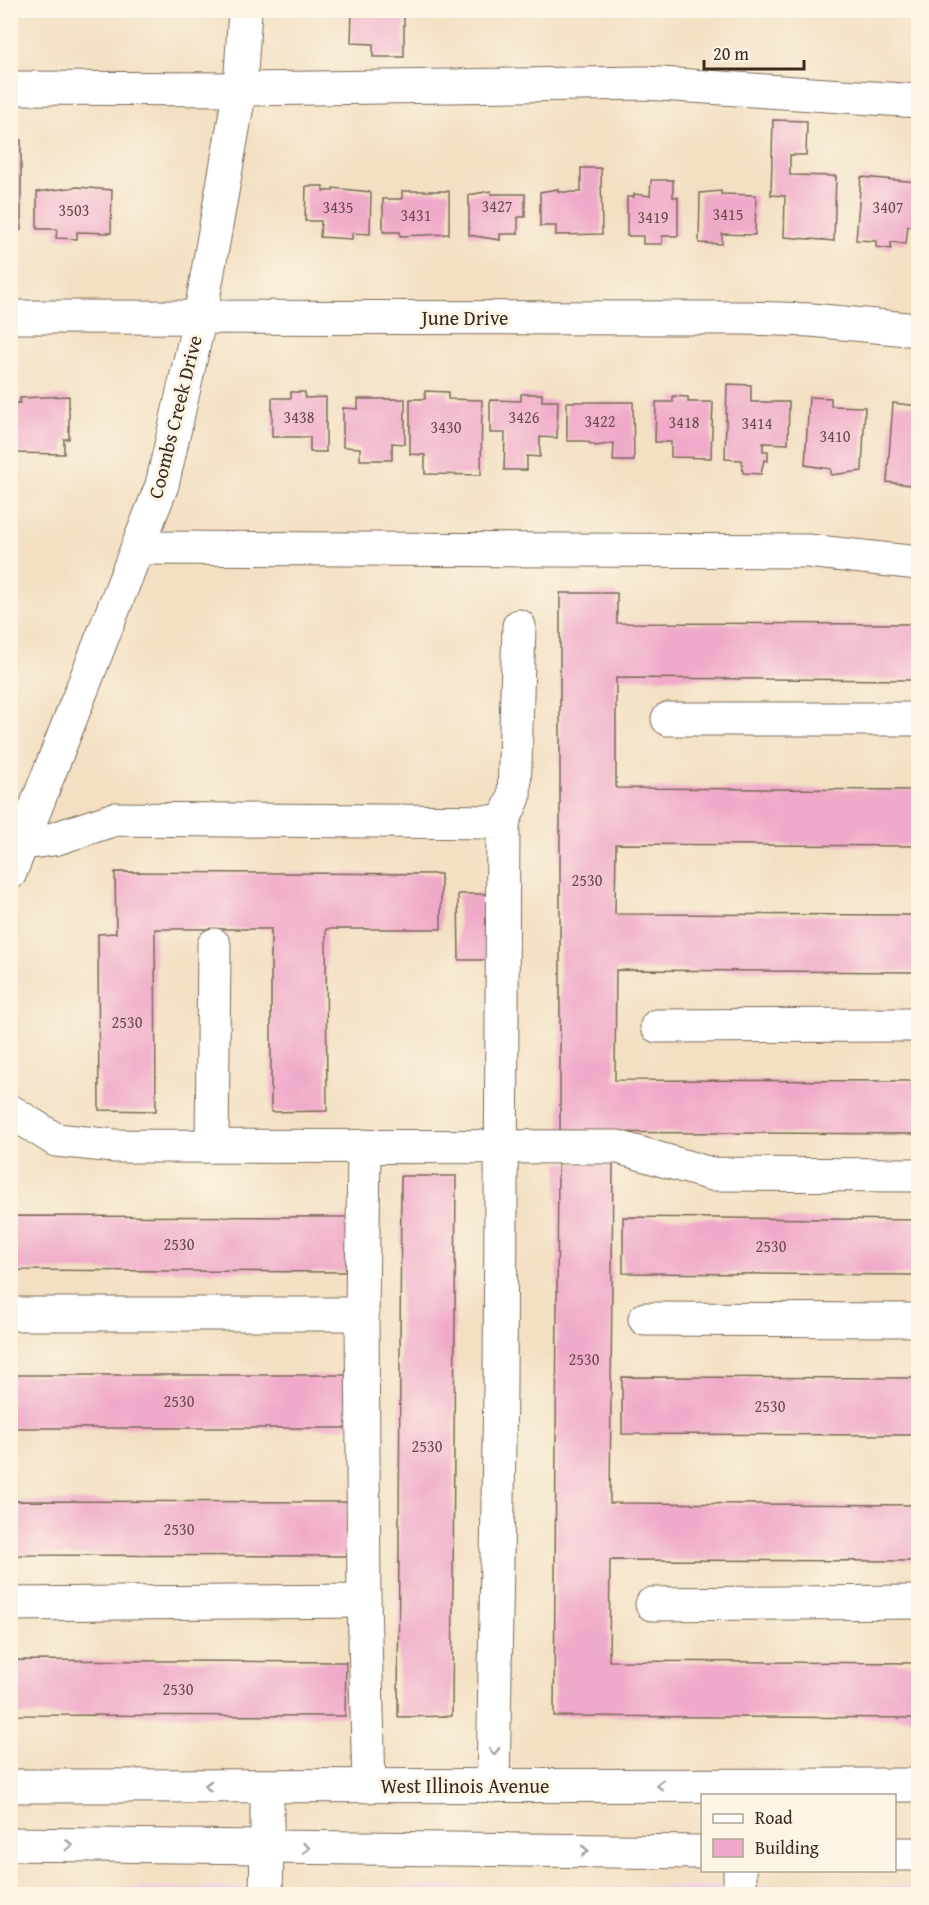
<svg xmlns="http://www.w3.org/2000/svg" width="929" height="1905" viewBox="0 0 929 1905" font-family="'Gentium Book Plus',serif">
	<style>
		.built { fill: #f2cfe1 }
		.building { fill: #f0aac9 }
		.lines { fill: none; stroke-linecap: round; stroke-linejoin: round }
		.minor-casing { stroke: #7b6a58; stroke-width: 35 }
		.major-casing { stroke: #7b6a58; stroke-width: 35 }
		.minor { stroke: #fff; stroke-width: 33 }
		.major { stroke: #fff; stroke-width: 33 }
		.oneway { stroke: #a79f9a }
		.labels { text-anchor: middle; stroke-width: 6; stroke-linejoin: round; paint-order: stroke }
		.number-label { font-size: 16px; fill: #684a49 }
		.street-label { font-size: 20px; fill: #3b2a1e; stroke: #fcf5e5 }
	</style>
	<rect width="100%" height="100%" fill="#fcf5e5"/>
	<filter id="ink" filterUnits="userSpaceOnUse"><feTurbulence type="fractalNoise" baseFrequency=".0167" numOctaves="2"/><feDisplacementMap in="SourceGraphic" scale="12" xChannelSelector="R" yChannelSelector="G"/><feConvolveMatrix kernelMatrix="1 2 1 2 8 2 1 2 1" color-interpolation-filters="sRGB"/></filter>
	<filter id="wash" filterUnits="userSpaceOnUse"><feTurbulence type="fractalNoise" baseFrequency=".008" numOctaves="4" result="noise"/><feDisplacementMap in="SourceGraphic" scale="24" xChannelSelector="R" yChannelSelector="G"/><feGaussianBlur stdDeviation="1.35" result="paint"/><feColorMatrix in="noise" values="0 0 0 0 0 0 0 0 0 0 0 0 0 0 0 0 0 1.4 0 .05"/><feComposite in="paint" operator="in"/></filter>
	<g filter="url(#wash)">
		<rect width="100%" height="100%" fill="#f3e0c3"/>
		<path class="built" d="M918 1886V1894H11L10 1888Z"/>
		<g id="blocks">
			<g class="building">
				<path d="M352 10H404V57H373V44L351 43Z"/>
				<path d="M416 10H459L458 16 416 15Z"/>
				<rect x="503" y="10" width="23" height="4"/>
				<path d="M810 10H865V14L810 13Z"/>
				<path d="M773 120 807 121 806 155H790V175L836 176 834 241 784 237 785 196 771 195Z"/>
				<path d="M10 139 21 140V230H10Z"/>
				<path d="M581 168H601L602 234 556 235V226H540V192L558 189V192H581Z"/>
				<path d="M861 177 918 182 915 226H908L906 244 891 242V249L876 247V241L856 240Z"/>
				<path d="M651 180H673V197H678V236H662V244H643V236H627V197H634V194L650 196Z"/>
				<path d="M306 186H323V191H333V188L371 192 370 234 352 233V239L320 237 321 221H305Z"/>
				<path d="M77 187 112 190 111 233 77 232V239L56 238 57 229H37V192Z"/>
				<path d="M402 191H449V234L400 236V232H383V199H402Z"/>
				<path d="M491 191V194H525V217H518V234H500V240L469 235V195Z"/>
				<path d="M721 191V194L756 195 755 235 722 234V244L699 243 700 193Z"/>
				<path d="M727 384 751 385V402H789L788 444 763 443V451H768V461L764 460 761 474 743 473 742 460 725 459Z"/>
				<path d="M425 391 448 392V399L482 400 481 475 425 474V455L410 454V399H425Z"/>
				<path d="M291 392H305V398L326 397V452H310V437H272V398H291Z"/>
				<path d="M521 394H542V401H558L557 438 540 437V457L527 456V470H504L505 433H490V400L521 401Z"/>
				<path d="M69 396V439H64V454L10 453V403H20V398Z"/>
				<path d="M673 396 688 397V402H713L711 458 671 457V442H655L656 402H673Z"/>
				<path d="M809 397 831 398V406L865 407 862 471 831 475V469L805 465Z"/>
				<path d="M358 399H405V444L392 443V460H360V448L343 447V408L358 409Z"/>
				<path d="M567 402H633L634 461H613L614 443 596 446 585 441H567Z"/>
				<path d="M893 403 918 406V486L887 482Z"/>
				<path d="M560 593H617V623L918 624V680L616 678V788L918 790V846L616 844 615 914 918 915V972L616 970 615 1080 918 1081V1134L560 1132Z"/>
				<path d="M115 872 441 874V929H326L327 1111 271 1112V929H155L156 1111 99 1110 98 934 116 933Z"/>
				<path d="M458 894H490V960H459Z"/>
				<path d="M558 1163H613L610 1503 918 1505V1561L610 1560 609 1661 918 1663V1718L554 1716Z"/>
				<path d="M401 1176H456L452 1716 398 1717Z"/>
				<path d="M10 1216 347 1217V1272L10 1270Z"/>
				<path d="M623 1217 918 1220V1275L623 1273Z"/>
				<rect x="10" y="1375" width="337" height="53"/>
				<path d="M622 1377 918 1378V1435L622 1434Z"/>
				<path d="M10 1501 347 1502V1556L10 1555Z"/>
				<path d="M10 1660 346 1662 345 1716 10 1715Z"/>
			</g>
		</g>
	</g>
	<g filter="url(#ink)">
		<use href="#blocks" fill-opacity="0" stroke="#7b6a58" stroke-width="1.5"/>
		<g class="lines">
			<defs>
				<g id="minor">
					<path d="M10 88 240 89 645 83 918 101"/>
					<path d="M10 317 745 318 811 320 918 330"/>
					<path d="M138 548 808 551 918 563"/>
					<path d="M668 719H918"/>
					<path d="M503 822 514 797 519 626"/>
					<path d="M23 843 54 839 115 819 503 822 500 1388 493 1786"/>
					<path d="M10 873 162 485 200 317 240 89 245 10"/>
					<path d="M657 1026 918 1025"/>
					<path d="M10 1111 56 1140 115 1146 618 1147 711 1174 918 1175"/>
					<path d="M212 1146 214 945"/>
					<path d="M10 1314H362L364 1146"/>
					<path d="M645 1319 918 1320"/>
					<path d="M364 1601 369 1786"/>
					<path d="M10 1604 364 1601 362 1314"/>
					<path d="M652 1604 918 1602"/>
					<path d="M740 1870V1894"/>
					<path d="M266 1894 267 1847"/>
				</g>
				<g id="major">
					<path d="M10 1786 918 1785"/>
					<path d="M267 1786V1847"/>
					<path d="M10 1844 702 1852"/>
					<path d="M894 1854H918"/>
				</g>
			</defs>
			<use href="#minor" class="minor-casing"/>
			<use href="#major" class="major-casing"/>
			<use href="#minor" class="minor"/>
			<use href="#major" class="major"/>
		</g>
		<defs><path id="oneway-chevron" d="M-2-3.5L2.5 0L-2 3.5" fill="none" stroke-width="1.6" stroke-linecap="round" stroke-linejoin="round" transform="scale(1.5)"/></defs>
		<g class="oneway">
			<use href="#oneway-chevron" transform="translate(494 1751) rotate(91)"/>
			<use href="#oneway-chevron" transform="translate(660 1785) rotate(180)"/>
			<use href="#oneway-chevron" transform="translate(208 1786) rotate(180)"/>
			<use href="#oneway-chevron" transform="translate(69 1845) rotate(1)"/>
			<use href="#oneway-chevron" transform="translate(306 1848) rotate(1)"/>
			<use href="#oneway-chevron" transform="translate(585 1851) rotate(1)"/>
		</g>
	</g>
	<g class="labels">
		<g class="number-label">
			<text x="497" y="212">3427</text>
			<text x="338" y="213">3435</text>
			<text x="888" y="213">3407</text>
			<text x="74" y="216">3503</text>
			<text x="728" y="220">3415</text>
			<text x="416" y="221">3431</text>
			<text x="653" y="223">3419</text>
			<text x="299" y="423">3438</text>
			<text x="524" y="423">3426</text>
			<text x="600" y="427">3422</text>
			<text x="684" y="428">3418</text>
			<text x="757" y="429">3414</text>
			<text x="446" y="433">3430</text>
			<text x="835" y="442">3410</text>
			<text x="587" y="886">2530</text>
			<text x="127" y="1028">2530</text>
			<text x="179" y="1250">2530</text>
			<text x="771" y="1252">2530</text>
			<text x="584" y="1365">2530</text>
			<text x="179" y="1407">2530</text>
			<text x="770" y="1412">2530</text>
			<text x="427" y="1452">2530</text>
			<text x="179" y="1535">2530</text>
			<text x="178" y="1695">2530</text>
		</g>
		<g class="street-label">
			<text x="465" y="325">June Drive</text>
			<text transform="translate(175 417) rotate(-76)" y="7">Coombs Creek Drive</text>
			<text x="465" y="1793">West Illinois Avenue</text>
		</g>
	</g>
	<rect width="929" height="1905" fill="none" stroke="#fcf5e5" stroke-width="36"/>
	<rect x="701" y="1794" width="195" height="78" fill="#fcf5e5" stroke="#afa495" stroke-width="1.5"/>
	<rect x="713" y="1814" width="30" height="9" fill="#ffffff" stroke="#afa495" stroke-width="1.5"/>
	<text x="755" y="1824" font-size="18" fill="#3b2a1e">Road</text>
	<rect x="713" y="1839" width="30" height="18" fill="#f0aac9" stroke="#afa495" stroke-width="1.5"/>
	<text x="755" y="1854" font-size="18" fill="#3b2a1e">Building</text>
	<path d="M704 60v9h100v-9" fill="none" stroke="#3b2a1e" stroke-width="3"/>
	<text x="713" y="60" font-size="18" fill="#3b2a1e" stroke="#fcf5e5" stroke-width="4.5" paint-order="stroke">20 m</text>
</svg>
